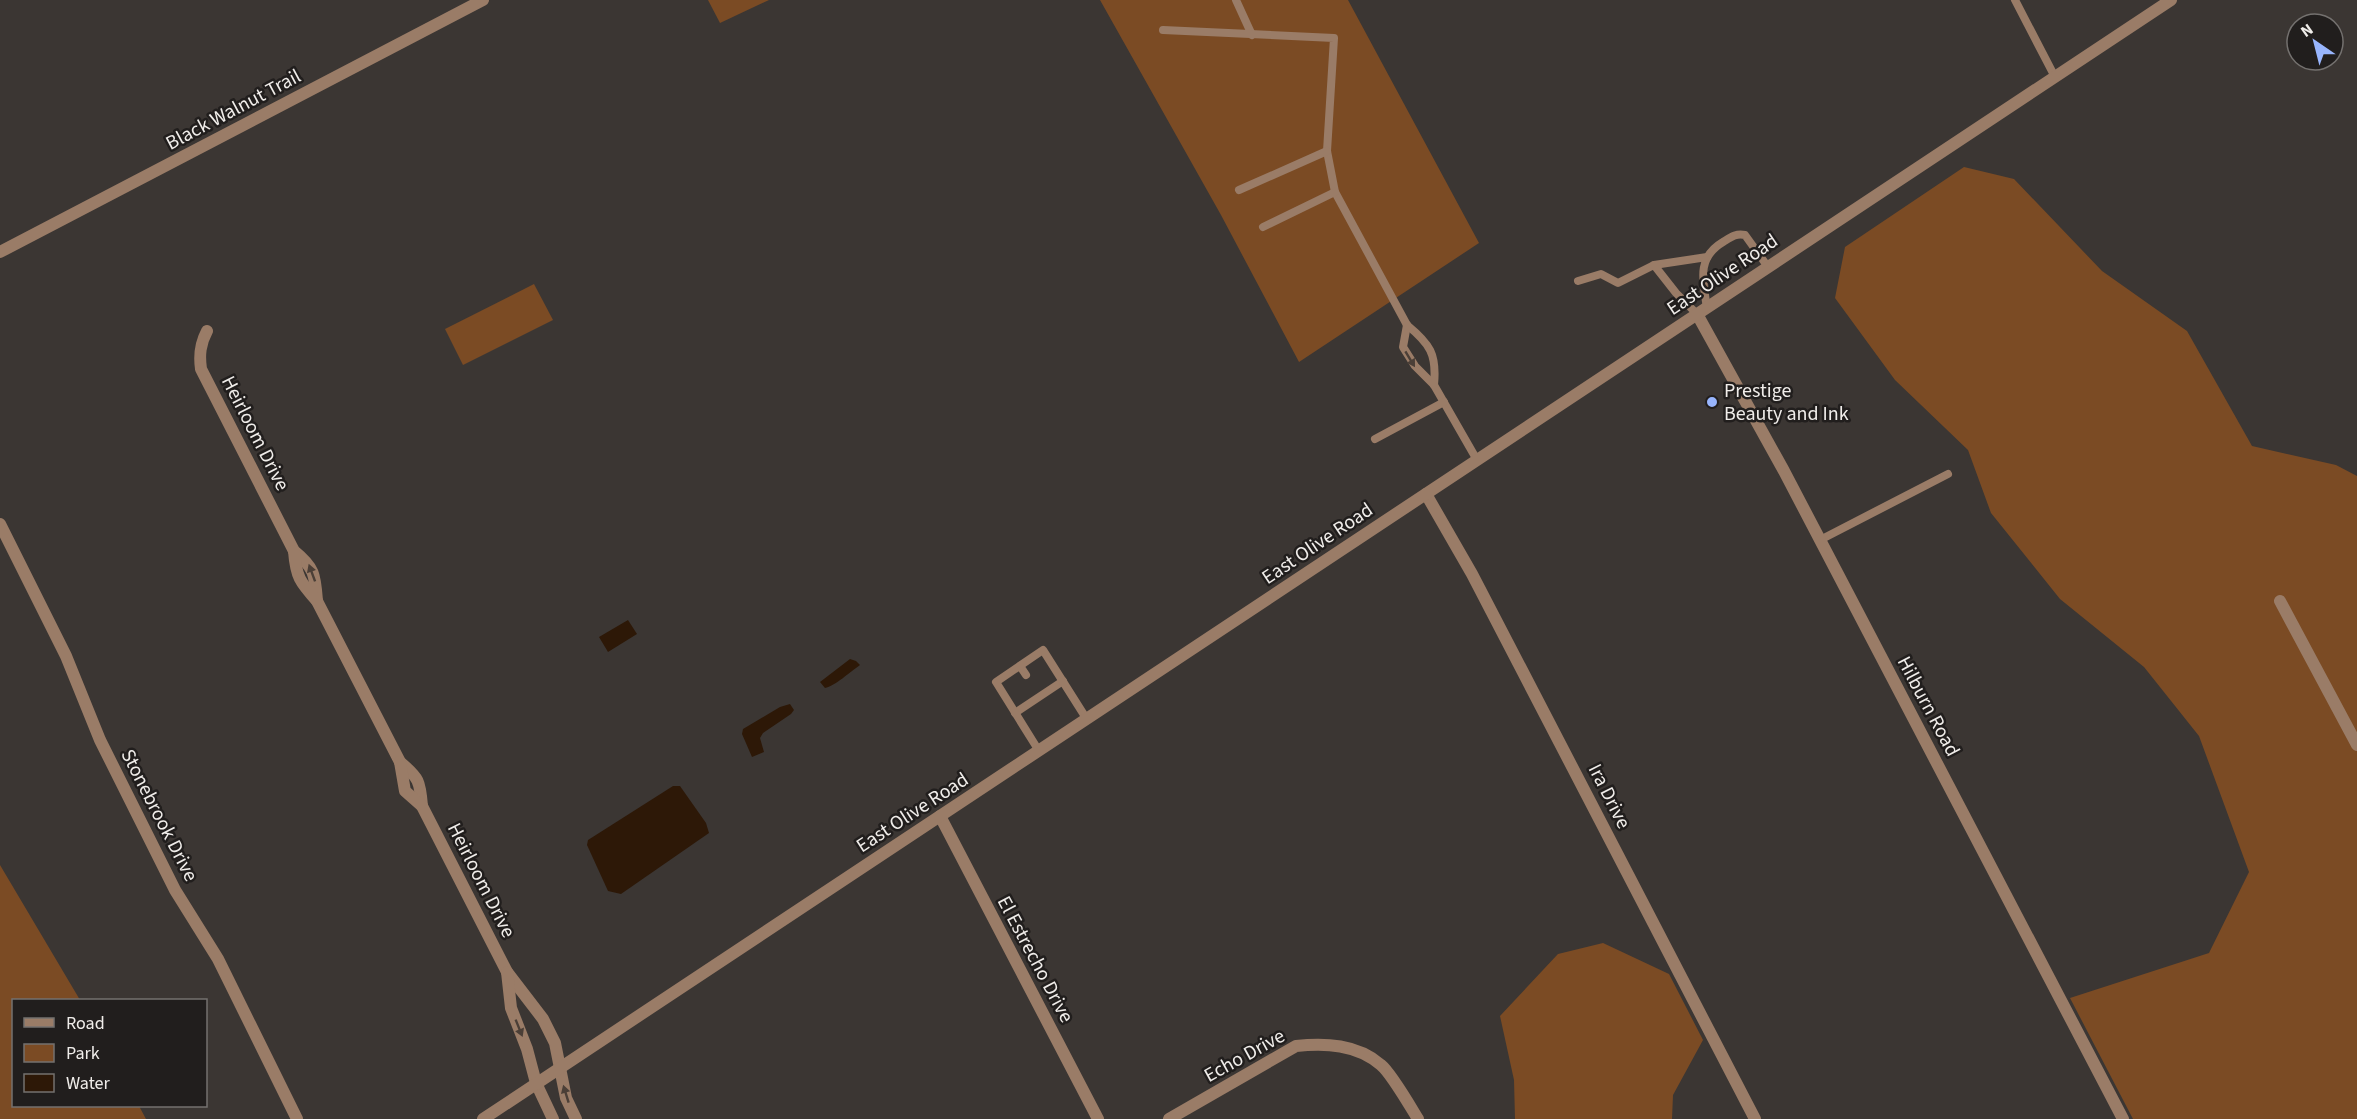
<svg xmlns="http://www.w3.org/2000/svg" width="2357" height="1119" viewBox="0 0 2357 1119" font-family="'Source Sans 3',sans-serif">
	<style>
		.green { fill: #7b4b24 }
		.water { fill: #2d1807 }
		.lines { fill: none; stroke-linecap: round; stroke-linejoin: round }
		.service { stroke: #9a7c67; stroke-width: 8 }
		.minor { stroke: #9a7c67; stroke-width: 12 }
		.tertiary { stroke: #9a7c67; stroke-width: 12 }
		.oneway { fill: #4b3f37 }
		.poi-dot { fill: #98b5fd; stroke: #211e1d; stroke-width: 2 }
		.labels { text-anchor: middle; stroke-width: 5; stroke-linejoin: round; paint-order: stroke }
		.street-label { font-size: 20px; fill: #f0edea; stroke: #211e1d }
		.poi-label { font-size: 20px; fill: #f0edea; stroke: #211e1d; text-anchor: start }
	</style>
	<rect width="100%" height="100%" fill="#3b3633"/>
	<g class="green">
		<path d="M708 0H769L720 23Z"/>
		<path d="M1100 0H1348L1479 243 1299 362 1221 215Z"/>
		<path d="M1964 167 2014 179 2102 271 2187 331 2252 446 2336 465 2357 476V1119H2133L2070 998 2209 953 2249 872 2199 736 2144 667 2060 599 1991 513 1968 450 1895 380 1835 298 1845 247Z"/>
		<path d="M534 284 553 320 463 365 445 329Z"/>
		<path d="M0 865 80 1000H14V1106H139L146 1119H0Z"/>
		<path d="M1603 943 1669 974 1703 1040 1673 1095 1672 1119H1515L1514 1080 1500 1016 1558 954Z"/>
	</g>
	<g class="water">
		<path d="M628 620 637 634 608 652 599 637Z"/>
		<path d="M850 659 856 661 860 665C850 672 835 686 825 688L820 682Z"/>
		<path d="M790 704 794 710 791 714 763 733 760 738 764 752 752 757 742 734 743 729 780 707Z"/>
		<path d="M673 786H680L706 823 709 833 621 894 608 891 587 845 588 840Z"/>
	</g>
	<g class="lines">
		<g class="service">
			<path d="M1236 0 1252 35"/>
			<path d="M2015 0 2055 77"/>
			<path d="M1163 30 1334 38 1327 151 1335 192 1407 325C1430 344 1437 354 1434 385"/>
			<path d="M1239 190 1327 151"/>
			<path d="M1263 227 1335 192"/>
			<path d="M1654 265 1707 257"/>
			<path d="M1578 281 1601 274 1618 283 1654 265 1676 293 1697 314"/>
			<path d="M1707 308C1703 281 1696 258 1723 242 1731 237 1736 233 1745 235L1768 267"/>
			<path d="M1407 325 1403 347 1415 366 1434 385 1477 460"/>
			<path d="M1375 439 1444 402"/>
			<path d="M1820 540 1948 474"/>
			<path d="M1020 666 1026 675"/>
			<path d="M1015 713 1063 681"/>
			<path d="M1039 751 996 682 1043 650 1086 718"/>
		</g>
		<g class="minor">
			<path d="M0 252 483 0"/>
			<path d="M1697 314 1784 471 2123 1119"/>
			<path d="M207 331C200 344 199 355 201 369L294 551C315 568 315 575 317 601"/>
			<path d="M1426 494 1472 574 1755 1119"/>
			<path d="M0 524 66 656 100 740 175 890 218 959 297 1119"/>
			<path d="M294 551C296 577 300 582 317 601L400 762C419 778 420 781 422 806"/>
			<path d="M2280 601 2357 745"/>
			<path d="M400 762 405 791 422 806 507 972 543 1019 555 1043 566 1098 576 1119"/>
			<path d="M940 816 1098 1119"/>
			<path d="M507 972 511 1008 527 1049 536 1083 553 1119"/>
			<path d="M1169 1119 1296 1046C1325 1043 1357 1044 1381 1065 1391 1073 1410 1106 1418 1119"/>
		</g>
		<path class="tertiary" d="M483 1119 2171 0"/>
	</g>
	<defs><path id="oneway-solid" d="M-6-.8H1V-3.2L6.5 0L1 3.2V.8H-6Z" transform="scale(1.5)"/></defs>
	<g class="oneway">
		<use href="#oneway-solid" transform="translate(1410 359) rotate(59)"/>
		<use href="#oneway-solid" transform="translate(312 573) rotate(-110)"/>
		<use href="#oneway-solid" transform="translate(519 1028) rotate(68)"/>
		<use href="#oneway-solid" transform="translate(566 1094) rotate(-107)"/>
	</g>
	<circle class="poi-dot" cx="1712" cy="402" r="6"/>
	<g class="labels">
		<g class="street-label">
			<text transform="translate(233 109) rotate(-28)" y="7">Black Walnut Trail</text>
			<text transform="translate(1722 274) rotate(-34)" y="7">East Olive Road</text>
			<text transform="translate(256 433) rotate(63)" y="7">Heirloom Drive</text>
			<text transform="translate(1317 543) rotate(-34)" y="7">East Olive Road</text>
			<text transform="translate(1929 706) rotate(62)" y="7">Hilburn Road</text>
			<text transform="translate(1610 796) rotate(63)" y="7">Ira Drive</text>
			<text transform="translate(912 812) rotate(-33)" y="7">East Olive Road</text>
			<text transform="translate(160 815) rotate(63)" y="7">Stonebrook Drive</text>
			<text transform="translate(482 880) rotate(63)" y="7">Heirloom Drive</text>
			<text transform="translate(1036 959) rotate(62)" y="7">El Estrecho Drive</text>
			<text transform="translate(1244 1055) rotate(-29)" y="7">Echo Drive</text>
		</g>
		<g class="poi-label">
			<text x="1724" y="397">Prestige<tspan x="1724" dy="23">Beauty and Ink</tspan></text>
		</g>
	</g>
	<rect x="12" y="999" width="195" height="108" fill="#211e1d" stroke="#74716f" stroke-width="1.5"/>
	<rect x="24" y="1018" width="30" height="9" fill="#9a7c67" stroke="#74716f" stroke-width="1.5"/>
	<text x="66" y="1029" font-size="18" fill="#f0edea">Road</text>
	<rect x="24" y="1044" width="30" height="18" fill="#7b4b24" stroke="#74716f" stroke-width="1.5"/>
	<text x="66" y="1059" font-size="18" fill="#f0edea">Park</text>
	<rect x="24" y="1074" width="30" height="18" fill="#2d1807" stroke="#74716f" stroke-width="1.5"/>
	<text x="66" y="1089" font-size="18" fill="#f0edea">Water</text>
	<g transform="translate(2315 42) rotate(325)"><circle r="28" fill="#211e1d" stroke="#74716f" stroke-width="1.5"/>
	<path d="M0-4.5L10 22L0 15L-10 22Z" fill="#98b5fd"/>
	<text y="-9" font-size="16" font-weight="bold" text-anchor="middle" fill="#f0edea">N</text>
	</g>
</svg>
